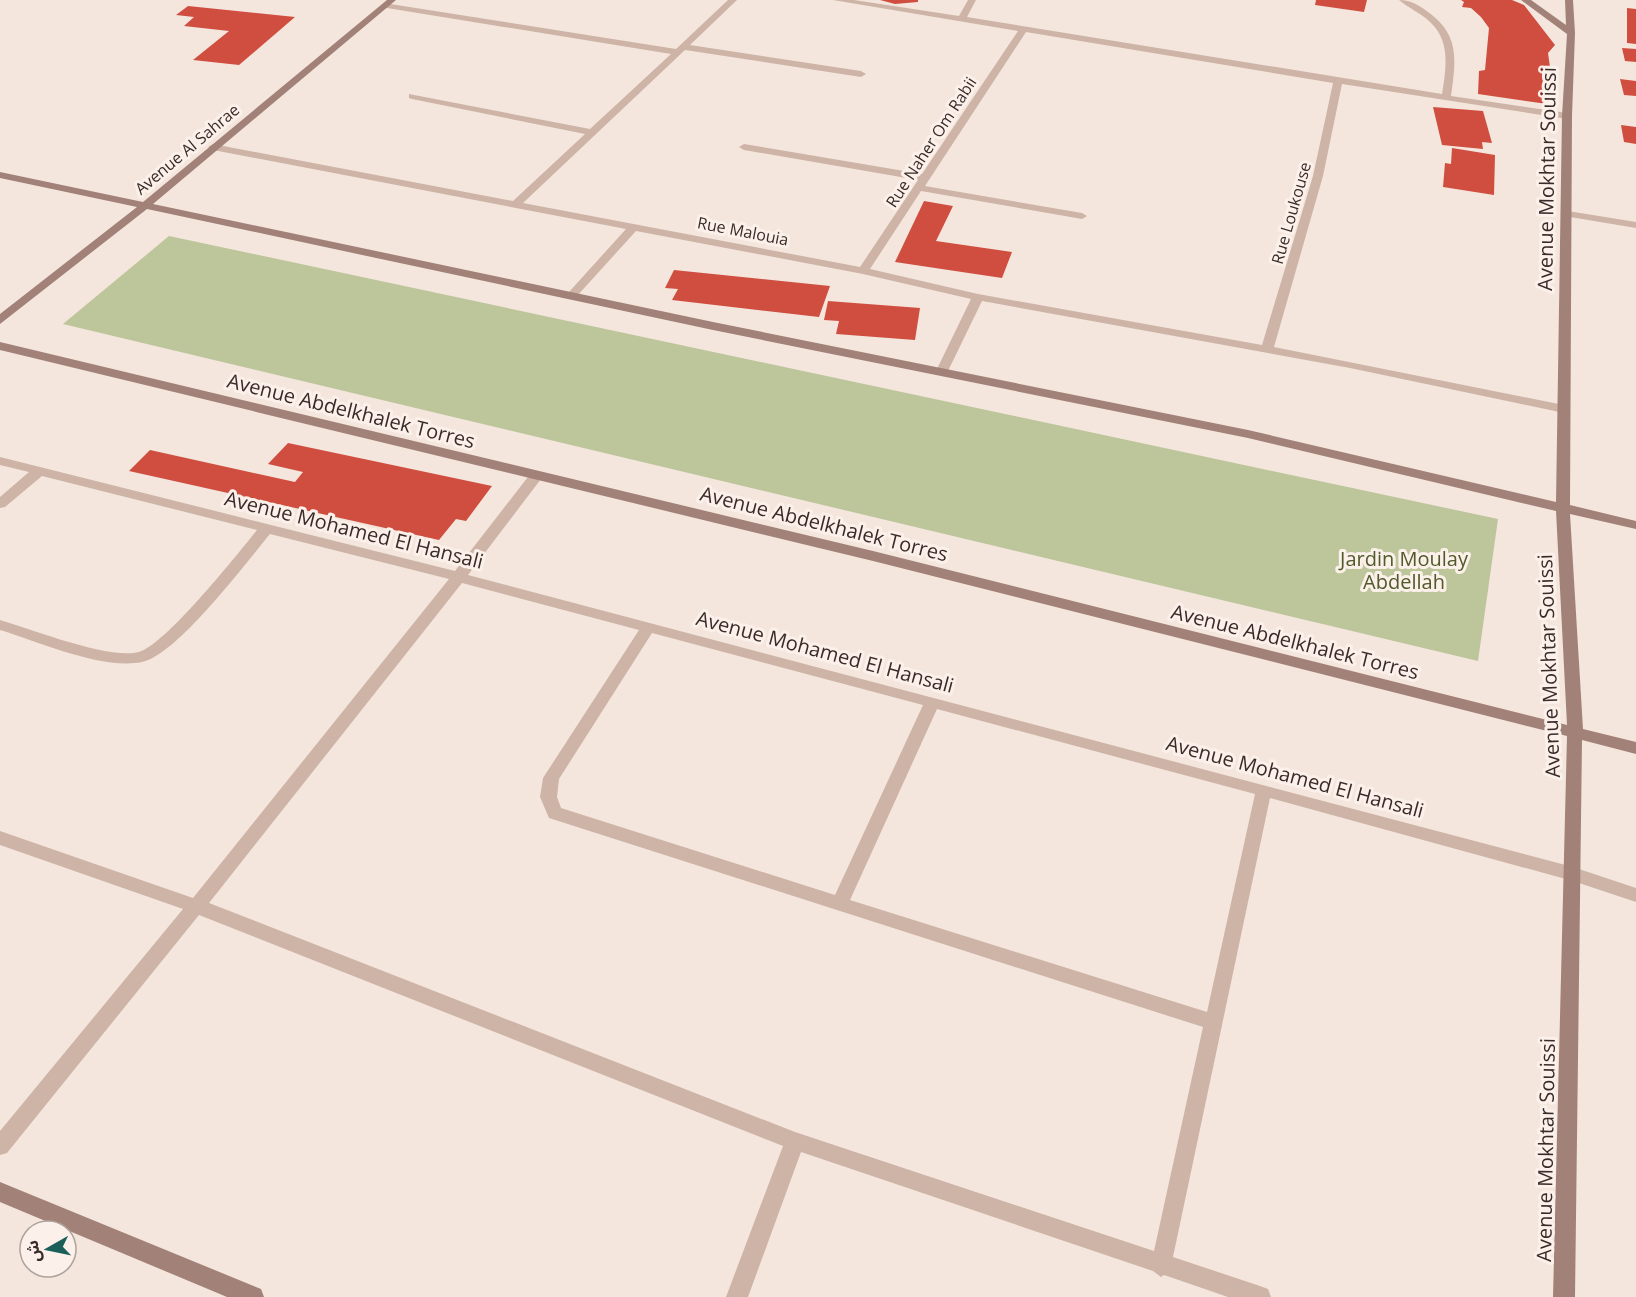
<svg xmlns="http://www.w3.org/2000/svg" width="1636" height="1297" viewBox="0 0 1636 1297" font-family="'Open Sans','Noto Sans Arabic',sans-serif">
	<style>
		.green { fill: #bdc59b }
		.building { fill: #d04e40 }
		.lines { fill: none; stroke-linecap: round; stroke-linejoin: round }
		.street { fill: #ceb4a7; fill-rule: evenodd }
		.secondary { fill: #a28278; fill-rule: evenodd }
		.labels { text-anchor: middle; stroke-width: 6; stroke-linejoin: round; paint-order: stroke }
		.far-street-label { font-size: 16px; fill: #3a2b28; stroke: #fbf1ea }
		.street-label { font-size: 20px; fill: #3a2b28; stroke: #fbf1ea }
		.park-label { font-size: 20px; fill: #505a2a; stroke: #fbf1ea }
	</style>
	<rect width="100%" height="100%" fill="#f4e6dd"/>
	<path class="green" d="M169 236 1498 519 1478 661 63 324Z"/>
	<g class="building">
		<path d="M880 0H918V2L895 4Z"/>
		<path d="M1316 0H1367L1364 12 1315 5Z"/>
		<path d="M1461 0H1512L1524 5 1555 45 1548 53 1551 74 1542 73 1547 104 1478 94 1479 71 1485 70 1489 28 1481 17 1471 8 1462 7 1464 2Z"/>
		<path d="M188 6 295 17 239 65 193 60 229 31 184 26 194 17 176 15Z"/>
		<path d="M1627 8 1636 9V44L1627 43Z"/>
		<path d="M1622 48 1636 49V62L1625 61Z"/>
		<path d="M1620 79 1636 81V96L1624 95Z"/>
		<path d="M1433 107 1483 111 1492 143 1482 142 1483 149 1442 145Z"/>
		<path d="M1621 125 1636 127V144L1624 142Z"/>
		<path d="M1452 148 1495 155 1494 195 1443 187 1445 163 1451 164Z"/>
		<path d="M924 201 953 206 936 241 1012 252 1002 278 895 262Z"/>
		<path d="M674 270 830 286 819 317 672 300 678 289 665 288Z"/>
		<path d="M828 301 920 308 915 340 836 334 839 321 824 320Z"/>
		<path d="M288 443 492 486 466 521 456 519 439 540 129 471 150 450 295 482 303 472 268 464Z"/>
	</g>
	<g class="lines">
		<g class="street">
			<path d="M728 0H737L690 45 861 71 866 74 861 77 685 50 523 203 860 267 918 180 744 150 739 147 744 144 922 174 1018 31 833 0H854L959 16 968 0H976L967 17 1442 94C1446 69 1451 41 1430 22 1421 13 1408 8 1399 0 1411 0 1419 5 1428 12 1460 35 1456 60 1451 96L1567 113 1572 116 1567 119 1342 84 1323 176 1274 347 1564 405 1570 409 1564 413 1350 368 982 301 948 371 942 375 936 371 971 299 863 274 636 231 577 296 573 297 567 294 569 292 626 229 213 150 208 147 213 144 513 201 585 134 412 99 409 98V94L590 129 671 54 387 8 383 5 384 3 676 49ZM1026 32 1333 83 1313 176 1262 345 978 294 870 269 921 191 1082 219 1087 216 1082 213 925 186Z"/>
			<path d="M1568 211 1636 222V228L1564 216V212Z"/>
			<path d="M0 457 455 571 531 473H541L543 476 541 479 468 575 1573 867 1636 888V902L1573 881 1270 798 1173 1257 1260 1286 1268 1289 1271 1297H1228L1164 1275 1161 1277 1153 1271 801 1152 748 1297H726L783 1146 199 915 7 1153 0 1155V1131L183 909 0 845V831L193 898 449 579 270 534C246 563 176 656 142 662 101 670 40 642 0 630V620C31 629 109 660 139 652 166 644 236 556 257 530L42 476 5 507 0 508V497L29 472 0 465ZM462 583 639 630 543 778 540 797 549 818 1203 1027 1154 1251 795 1132 209 903ZM652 633 923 705 835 895 561 808 557 797 559 779ZM937 709 1255 794 1207 1012 850 900Z"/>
		</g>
		<g class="secondary">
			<path d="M387 0H396L153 204 713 322 1248 430 1556 502 1562 116 1567 34 1521 0H1531L1566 25 1565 0H1573L1575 33 1572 116 1570 505 1636 521V529L1570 514 1583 729 1636 742V754L1582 740 1575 1297H1553L1567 736 873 561 0 350V342L873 551 1567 725 1556 511 1248 438 713 330 147 209 0 324V314L137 207 0 178V172L143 202Z"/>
			<path d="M0 1182 261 1289 264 1297H227L0 1202Z"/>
		</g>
	</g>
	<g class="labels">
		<g class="far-street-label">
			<text transform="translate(931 142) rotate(-57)" y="6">Rue Naher Om Rabii</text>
			<text transform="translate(187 149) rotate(-40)" y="6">Avenue Al Sahrae</text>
			<text transform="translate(1291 213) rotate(-74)" y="6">Rue Loukouse</text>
			<text transform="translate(743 231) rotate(11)" y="6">Rue Malouia</text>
		</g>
		<g class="street-label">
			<text transform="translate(1547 179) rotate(-89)" y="7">Avenue Mokhtar Souissi</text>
			<text transform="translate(351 411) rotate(14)" y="7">Avenue Abdelkhalek Torres</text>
			<text transform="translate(824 524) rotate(14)" y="7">Avenue Abdelkhalek Torres</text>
			<text transform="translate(354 530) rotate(14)" y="7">Avenue Mohamed El Hansali</text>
			<text transform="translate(1295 642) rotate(14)" y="7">Avenue Abdelkhalek Torres</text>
			<text transform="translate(825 652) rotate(15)" y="7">Avenue Mohamed El Hansali</text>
			<text transform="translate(1549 666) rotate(-92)" y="7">Avenue Mokhtar Souissi</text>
			<text transform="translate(1295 777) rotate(15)" y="7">Avenue Mohamed El Hansali</text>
			<text transform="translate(1546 1150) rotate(-89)" y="7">Avenue Mokhtar Souissi</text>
		</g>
		<g class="park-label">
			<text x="1404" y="566">Jardin Moulay<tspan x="1404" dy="23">Abdellah</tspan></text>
		</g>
	</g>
	<g transform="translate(48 1249) rotate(261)"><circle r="28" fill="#fbf1ea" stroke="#aea29c" stroke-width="1.5"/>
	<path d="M0-4.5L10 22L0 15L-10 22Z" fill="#1a5f5a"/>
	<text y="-9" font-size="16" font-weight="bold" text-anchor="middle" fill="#3a2b28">ش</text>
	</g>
</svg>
